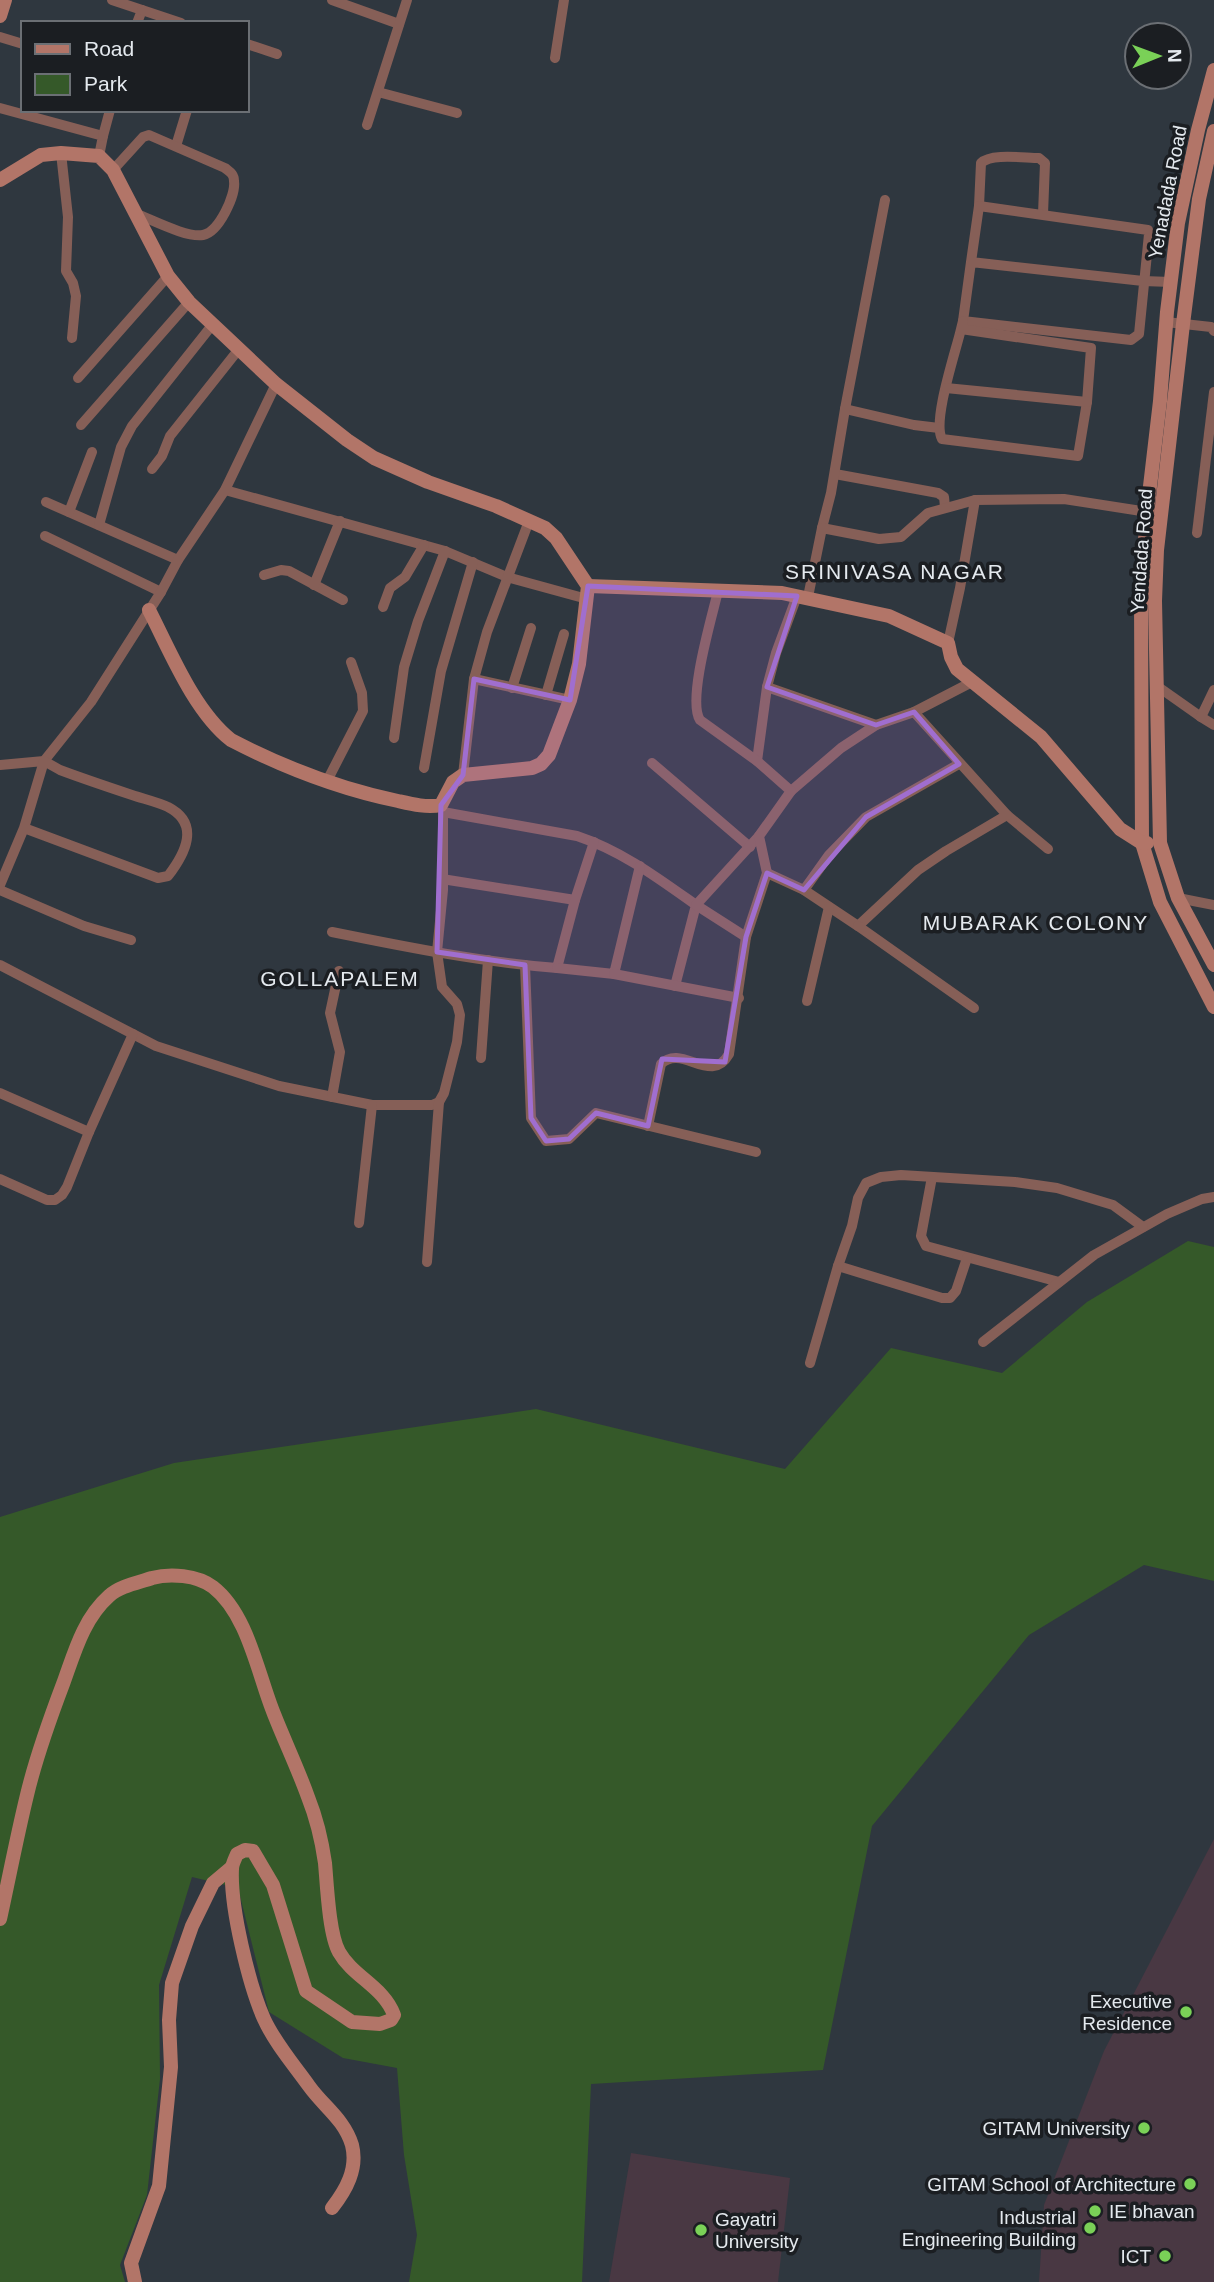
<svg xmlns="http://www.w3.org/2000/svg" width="1214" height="2282" viewBox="0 0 1214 2282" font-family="Arial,sans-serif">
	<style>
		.education { fill: #493843 }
		.green { fill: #355929 }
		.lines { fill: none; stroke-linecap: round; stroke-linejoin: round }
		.street { stroke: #865f57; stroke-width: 10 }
		.secondary { stroke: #b27568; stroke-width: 14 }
		.marked { fill: #a06ecf; fill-opacity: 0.2; stroke: #a06ecf; stroke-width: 5; stroke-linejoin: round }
		.poi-dot { fill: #7ad157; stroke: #1b1e22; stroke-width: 2.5 }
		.labels { text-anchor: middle; stroke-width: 7; stroke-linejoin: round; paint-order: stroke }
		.street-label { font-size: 19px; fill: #e4e9ee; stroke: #1b1e22 }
		.poi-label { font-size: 19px; fill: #e4e9ee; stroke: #1b1e22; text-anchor: end }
		.neighbourhood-label { font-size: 21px; letter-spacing: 2px; fill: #e4e9ee; stroke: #1b1e22 }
	</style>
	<rect width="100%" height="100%" fill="#2f373f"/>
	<g class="education">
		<path d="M1214 1839V2282H1039L1044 2205 1104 2051Z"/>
		<path d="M631 2153 790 2178 778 2282H609Z"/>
	</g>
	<path class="green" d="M1188 1241 1214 1247V1581L1144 1565 1029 1635 872 1826 823 2070 591 2084 582 2282H409L417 2235 404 2155 397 2068 343 2058 269 2012 238 1888 192 1877 159 1985 160 2079 147 2195 120 2265 125 2282H0V1517L174 1463 536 1409 785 1469 891 1348 1002 1373 1087 1302Z"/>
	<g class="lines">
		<g class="street">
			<path d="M112 0 142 10 137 23"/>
			<path d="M332 0 399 24"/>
			<path d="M142 10 181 23"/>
			<path d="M0 37 23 44"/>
			<path d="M247 44 277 54"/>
			<path d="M555 58 564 0"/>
			<path d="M378 92 457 113"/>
			<path d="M0 108 103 136 99 156"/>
			<path d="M367 125 407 0"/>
			<path d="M103 136 110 110"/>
			<path d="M176 146 187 110"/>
			<path d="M61 153 68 217 66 271 73 283 76 296 72 338"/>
			<path d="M113 170 143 137 149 135 225 168C230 172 234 174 234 181 236 195 219 232 203 235 186 238 151 219 134 213"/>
			<path d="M979 206 981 163C991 153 1024 158 1039 158L1045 163 1043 214"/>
			<path d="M971 262 979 206 1148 230 1149 234 1139 334 1131 340 963 321 971 262 1143 281 1171 282"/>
			<path d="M1166 322 1211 327 1214 331"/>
			<path d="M961 329 1091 348 1087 402 1078 456 942 439C932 421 956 351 961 329L963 321"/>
			<path d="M78 378 168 276"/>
			<path d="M946 388 1087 402"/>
			<path d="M845 409 914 425 939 428"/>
			<path d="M81 425 189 302"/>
			<path d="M152 469 162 456 170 436 239 349"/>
			<path d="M835 474 938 493 944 497 945 507"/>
			<path d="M225 490 445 551 507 577 587 599"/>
			<path d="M46 502 178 560"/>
			<path d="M69 512 92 452"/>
			<path d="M99 525 121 447 132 426 213 324"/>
			<path d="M822 528 831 493 845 409 885 200"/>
			<path d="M1197 533 1214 392"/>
			<path d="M45 536 161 592"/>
			<path d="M264 575 281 570 289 571 343 600"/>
			<path d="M314 585 340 521"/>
			<path d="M808 597 822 528 879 539 901 537 928 513 975 500 1064 499 1154 513"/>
			<path d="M383 607 390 588 405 577 424 545"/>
			<path d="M948 643 960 588 975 500"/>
			<path d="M474 679 570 700"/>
			<path d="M1157 686 1201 717"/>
			<path d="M767 687 876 725"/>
			<path d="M512 688 531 628"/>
			<path d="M1214 690 1201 717 1214 725"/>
			<path d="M546 695 564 634"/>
			<path d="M394 738 404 667 418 621 445 551"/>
			<path d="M757 761 767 687 776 653 797 596"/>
			<path d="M652 763 750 847"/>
			<path d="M0 765 44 761 91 702 161 592 178 560 225 490 276 384"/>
			<path d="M424 768 441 671 473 562"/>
			<path d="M463 775 474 679 487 632 529 521"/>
			<path d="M327 781 363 711 362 693 351 662"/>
			<path d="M791 791 841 748 876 725 914 712 972 682"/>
			<path d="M443 812 577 836C622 851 658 878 696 905L675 986"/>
			<path d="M1007 815 1048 849"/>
			<path d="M767 873 804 890 858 926 918 870 946 851 1007 815 914 712"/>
			<path d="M442 879 575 900"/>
			<path d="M0 885 24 828 44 761 60 770C84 779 108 787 132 795 144 799 157 802 168 807 201 824 185 854 168 876L158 878 24 828"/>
			<path d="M0 890 84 926 131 940"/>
			<path d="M804 890 829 855 866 817 959 764"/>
			<path d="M1178 898 1214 905"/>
			<path d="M858 926 974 1008"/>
			<path d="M332 932C406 947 481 962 557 968L575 900 594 842"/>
			<path d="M746 937 696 905 759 836"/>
			<path d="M0 965 156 1046 279 1086 372 1105H432L439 1102 444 1093 457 1042 460 1015 457 1004 442 987 437 952 443 890V812L441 805"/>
			<path d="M525 965 531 1118 546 1141 569 1139 596 1113 756 1152"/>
			<path d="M557 968 614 974 640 866"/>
			<path d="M614 974 739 998"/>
			<path d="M807 1001 829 907"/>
			<path d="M481 1058 488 960"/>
			<path d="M0 1093 89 1132"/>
			<path d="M332 1097 340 1052 330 1013 339 971"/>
			<path d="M648 1126 661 1064C682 1043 711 1086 729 1054L746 937 767 873 759 836 791 791 757 761 700 720C687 700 712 617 718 591"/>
			<path d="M932 1177 921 1236 926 1246 1059 1282"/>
			<path d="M0 1179 47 1200H55L62 1195 67 1187 89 1132 133 1034"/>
			<path d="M359 1223 372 1105"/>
			<path d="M427 1262 439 1102"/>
			<path d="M838 1266 942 1298H950L956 1291 967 1258"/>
			<path d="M983 1342 1094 1255 1167 1214 1202 1199 1214 1197"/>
			<path d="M810 1363 838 1266 852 1226 858 1198 866 1183 881 1177 901 1175 1015 1182 1057 1188 1113 1205 1143 1227"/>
		</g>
		<g class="secondary">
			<path d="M0 16 5 0"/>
			<path d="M1214 70 1198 130 1178 223 1167 312 1160 401 1147 512 1141 598 1142 843 1160 902 1214 1007"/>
			<path d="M1214 131 1199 199 1183 324 1157 550 1155 601 1160 843 1178 898 1214 965"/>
			<path d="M0 180 41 155 61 153 99 156 113 170 168 276 189 302 276 384 347 440 374 458 428 482 496 506 545 528 556 538 588 586 579 664 570 700 549 755 541 764 532 768 463 775 453 782 441 805C427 808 411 804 398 801 340 789 283 767 231 740 194 711 170 651 149 610"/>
			<path d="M588 586 782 593 889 616 948 643 951 657 957 669 1041 737 1120 829 1142 843H1147"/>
			<path d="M0 1919C9 1878 17 1836 27 1795 36 1757 49 1721 63 1684 74 1654 83 1619 109 1596 120 1586 137 1583 152 1578 170 1573 197 1575 213 1587 248 1614 258 1675 274 1714 285 1742 298 1769 308 1797 316 1817 322 1842 325 1863 327 1885 329 1934 339 1952 353 1977 384 1987 394 2015L391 2020 380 2024 352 2022 306 1991 273 1885 253 1851 245 1850 237 1854C235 1859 232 1864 232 1869 230 1907 249 1985 264 2019 275 2043 294 2065 309 2086 324 2107 344 2119 352 2145 358 2169 346 2190 332 2208"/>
			<path d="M135 2282 131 2263 159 2186 171 2067 169 2020 172 1983 192 1926 213 1883 232 1867"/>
		</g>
	</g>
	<path class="marked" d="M588 586 797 596 767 687 876 725 914 712 959 764 866 817 804 890 767 873 746 937 725 1062 662 1059 648 1126 596 1113 569 1139 546 1141 531 1118 525 965 437 952 441 805 463 775 474 679 570 700Z"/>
	<g class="poi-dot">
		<circle cx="1186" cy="2012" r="7"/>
		<circle cx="1144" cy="2128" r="7"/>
		<circle cx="1190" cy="2184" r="7"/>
		<circle cx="1095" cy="2211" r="7"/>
		<circle cx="1090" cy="2228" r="7"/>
		<circle cx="701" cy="2230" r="7"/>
		<circle cx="1165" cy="2256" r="7"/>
	</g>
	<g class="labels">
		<g class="street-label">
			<text transform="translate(1167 192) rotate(-79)" y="7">Yenadada Road</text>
			<text transform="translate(1141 551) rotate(-86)" y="7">Yendada Road</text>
		</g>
		<g class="poi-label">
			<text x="1172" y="2008">Executive<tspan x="1172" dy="22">Residence</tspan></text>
			<text x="1130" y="2135">GITAM University</text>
			<text x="1176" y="2191">GITAM School of Architecture</text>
			<text x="1109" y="2218" text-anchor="start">IE bhavan</text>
			<text x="1076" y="2224">Industrial<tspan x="1076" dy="22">Engineering Building</tspan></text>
			<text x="715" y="2226" text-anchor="start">Gayatri<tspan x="715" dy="22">University</tspan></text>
			<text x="1151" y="2263">ICT</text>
		</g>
		<g class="neighbourhood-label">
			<text x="895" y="579">SRINIVASA NAGAR</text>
			<text x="1036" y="930">MUBARAK COLONY</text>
			<text x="340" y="986">GOLLAPALEM</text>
		</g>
	</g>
	<rect x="21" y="21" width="228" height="91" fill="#1b1e22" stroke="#6b6f74" stroke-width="2"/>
	<rect x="35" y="44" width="35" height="10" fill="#b27568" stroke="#6b6f74" stroke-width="2"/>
	<text x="84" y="56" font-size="21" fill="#e4e9ee">Road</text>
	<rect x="35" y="74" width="35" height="21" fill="#355929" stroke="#6b6f74" stroke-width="2"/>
	<text x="84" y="91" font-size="21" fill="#e4e9ee">Park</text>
	<g transform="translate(1158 56) rotate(89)"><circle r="33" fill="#1b1e22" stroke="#6b6f74" stroke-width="2"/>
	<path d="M0-5L12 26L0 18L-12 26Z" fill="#7ad157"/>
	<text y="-10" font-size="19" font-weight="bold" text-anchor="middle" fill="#e4e9ee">N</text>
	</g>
</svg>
